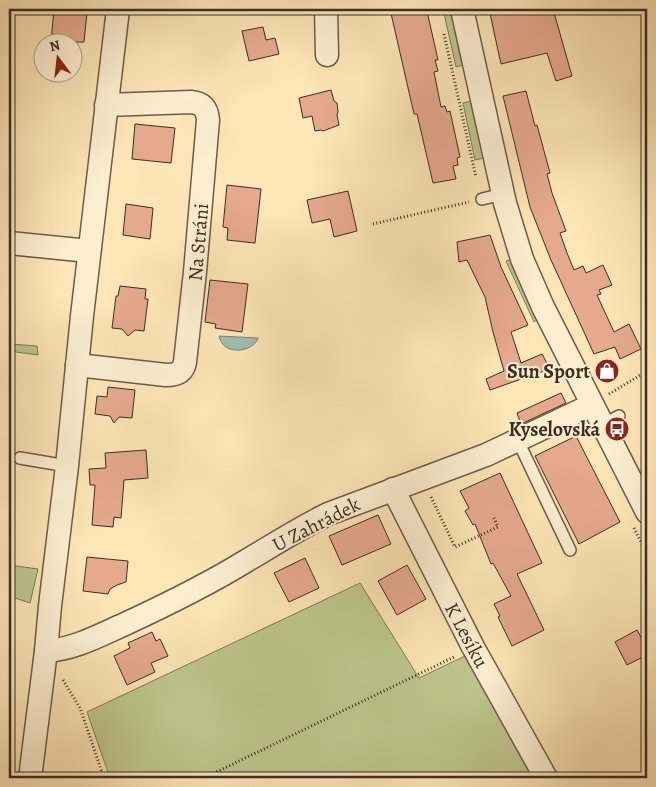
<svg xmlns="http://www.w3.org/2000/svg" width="656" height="787" viewBox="0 0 656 787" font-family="Alegreya,serif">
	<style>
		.green { fill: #bec58e; stroke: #7e7a58 }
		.water { fill: #a0beb4; stroke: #78847a }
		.building { fill: #e5a98d; stroke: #3d2e23 }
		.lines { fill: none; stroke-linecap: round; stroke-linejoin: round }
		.lane-casing { stroke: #6d5c48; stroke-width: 14 }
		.street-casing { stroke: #6d5c48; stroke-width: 25 }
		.path { stroke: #3d2e23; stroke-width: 3; stroke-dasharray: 1 2.5; stroke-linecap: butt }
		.lane { stroke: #fdeed0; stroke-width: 11 }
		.street { stroke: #fdeed0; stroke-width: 22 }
		.labels { text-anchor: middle; stroke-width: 4; stroke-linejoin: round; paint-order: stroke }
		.street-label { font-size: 20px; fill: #3d2e23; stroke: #fdeed0 }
		.poi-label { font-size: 20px; font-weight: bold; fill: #3d2e23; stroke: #fdeed0; text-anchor: end }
	</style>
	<rect width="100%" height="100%" fill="#fce5b6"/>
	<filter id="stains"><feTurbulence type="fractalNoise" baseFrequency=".004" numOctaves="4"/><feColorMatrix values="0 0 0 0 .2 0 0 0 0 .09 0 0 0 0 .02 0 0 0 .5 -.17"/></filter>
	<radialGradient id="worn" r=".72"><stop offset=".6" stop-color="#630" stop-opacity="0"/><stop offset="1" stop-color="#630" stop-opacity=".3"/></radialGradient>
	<g class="green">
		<path d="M443 9H452L464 65 456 67Z"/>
		<path d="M472 101 484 158 475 160 463 103Z"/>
		<path d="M512 259 538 319 534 322 506 261Z"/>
		<path d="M9 344 37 346 38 355 9 351Z"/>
		<path d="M9 565 38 569 30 603 9 596Z"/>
		<path d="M360 583 419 678 467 655 535 778H110L87 712Z"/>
	</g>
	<path class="water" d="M219 336 258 338C254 352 223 357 219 336Z"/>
	<g class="building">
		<path d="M54 9 87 12 84 42H51Z"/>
		<path d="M390 9H425V12L427 11 438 60H435L438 71 434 72 441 107 445 106 447 112 450 111 460 157 457 158 458 165 453 166 456 179 433 183 417 114H414Z"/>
		<path d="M489 9H553L572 76 556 81 547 53 501 64Z"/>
		<path d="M263 27 266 40 275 38 279 54 249 61 242 31Z"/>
		<path d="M331 90 334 101 337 103 338 112 337 115 339 125 323 131 321 130 315 131 312 116 303 118 299 98Z"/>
		<path d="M526 91 535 126 537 125 550 173 547 174 552 193 566 231 560 233 567 253 574 270 583 266 586 273 603 265 612 285 599 290 601 294 597 295 614 332 629 324 641 349 620 359 615 347 594 354 551 260 530 207 503 96Z"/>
		<path d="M135 124 175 128 171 163 132 159Z"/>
		<path d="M227 185 261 189 255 243 227 240 228 228 223 227Z"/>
		<path d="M348 191 357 231 334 237 330 219 312 223 307 200Z"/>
		<path d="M126 204 153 208 150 239 123 235Z"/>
		<path d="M490 235 501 267 528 325 511 332 521 363 542 354 550 369 490 390 486 379 504 371 493 332 485 297 467 260 459 262 457 242Z"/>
		<path d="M210 280 248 284 242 332 215 328 216 324 205 322Z"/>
		<path d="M120 286 146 289 145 299H148L144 331 135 330 128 336 122 329 112 328 116 296H118Z"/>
		<path d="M108 387 135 390 132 418 119 417 114 423 110 416 95 414 97 396 107 397Z"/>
		<path d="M561 393 566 403 521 424 517 413Z"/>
		<path d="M576 436 620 522 579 544 535 456Z"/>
		<path d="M146 450 148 478 124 480 121 518 114 517 113 527 92 525 95 485H90L89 469 106 468 105 453Z"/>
		<path d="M500 473 542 563 517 574 544 630 512 646 498 617 500 616 494 604 511 596 493 563 491 564 475 524 473 525 465 511 469 508 460 491Z"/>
		<path d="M378 515 391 544 342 565 329 536Z"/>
		<path d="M87 557 128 561 126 582 117 585 110 589 108 594 83 591Z"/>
		<path d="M305 558 319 588 289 602 274 573Z"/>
		<path d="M407 565 426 599 397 615 378 581Z"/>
		<path d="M637 630 647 648V655L627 665 615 642Z"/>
		<path d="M152 632 156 641 160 639 168 656 151 663 155 672 127 685 114 656 130 648 128 643Z"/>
	</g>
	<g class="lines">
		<defs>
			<g id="lane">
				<path d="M482 199 503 194"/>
				<path d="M602 425 619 416"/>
				<path d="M518 441 570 550"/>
				<path d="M20 458 67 466"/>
			</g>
			<g id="street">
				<path d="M326 9 327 55"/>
				<path d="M462 9 505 203 522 259 543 307 647 512"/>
				<path d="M9 243 89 251"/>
				<path d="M77 365 166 375C176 375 183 373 185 362L195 272 208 120C207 108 202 103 191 102L106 105"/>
				<path d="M393 489 473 647 546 778"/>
				<path d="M46 651C75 649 98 636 125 624 166 605 207 585 246 561 273 545 300 528 328 514L486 455 592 405"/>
				<path d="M30 778 46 651 50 606 67 466 82 316 118 9"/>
			</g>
		</defs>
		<use href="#lane" class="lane-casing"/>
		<use href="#street" class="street-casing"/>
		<g class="path">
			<path d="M444 34 476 177"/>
			<path d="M373 224 469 202"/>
			<path d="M609 394 647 371"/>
			<path d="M431 497 455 547 498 527 493 516"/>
			<path d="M634 528 647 554"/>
			<path d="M63 680 80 708 104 778"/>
			<path d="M204 778 454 657"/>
		</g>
		<use href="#lane" class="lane"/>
		<use href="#street" class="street"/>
	</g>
	<defs>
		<symbol id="shop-disc" viewBox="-11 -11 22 22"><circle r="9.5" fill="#8f2418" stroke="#fdeed0"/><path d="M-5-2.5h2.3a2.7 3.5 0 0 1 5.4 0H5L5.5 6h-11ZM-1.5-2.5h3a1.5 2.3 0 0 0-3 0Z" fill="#fff"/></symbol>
		<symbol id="bus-disc" viewBox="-11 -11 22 22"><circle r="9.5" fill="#8f2418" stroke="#fdeed0"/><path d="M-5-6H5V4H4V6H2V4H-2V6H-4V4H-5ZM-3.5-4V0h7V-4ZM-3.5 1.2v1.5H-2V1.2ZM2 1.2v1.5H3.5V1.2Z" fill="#fff"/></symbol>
	</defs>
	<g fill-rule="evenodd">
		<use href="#shop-disc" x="593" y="357" width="28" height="28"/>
		<use href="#bus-disc" x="603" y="415" width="28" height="28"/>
	</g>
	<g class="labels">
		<g class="street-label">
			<text transform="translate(198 242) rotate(-85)" y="7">Na Stráni</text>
			<text transform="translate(316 524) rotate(-27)" y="7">U Zahrádek</text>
			<text transform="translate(467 635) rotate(62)" y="7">K Lesíku</text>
		</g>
		<g class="poi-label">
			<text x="590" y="378">Sun Sport</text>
			<text x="600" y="436">Kyselovská</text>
		</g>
	</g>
	<rect width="656" height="787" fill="none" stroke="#fce5b6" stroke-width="30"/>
	<rect x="10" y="10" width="636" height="767" fill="none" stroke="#3d2e23" stroke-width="2.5"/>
	<rect x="15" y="15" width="626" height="757" fill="none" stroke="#3d2e23"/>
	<g transform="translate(58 58) rotate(345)"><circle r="24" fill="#fdeed0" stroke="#b0a18b"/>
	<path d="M0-4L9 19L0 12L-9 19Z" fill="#8f2418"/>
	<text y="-8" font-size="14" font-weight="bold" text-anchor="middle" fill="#3d2e23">N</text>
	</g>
	<rect width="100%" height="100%" filter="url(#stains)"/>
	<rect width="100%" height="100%" fill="url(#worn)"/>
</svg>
